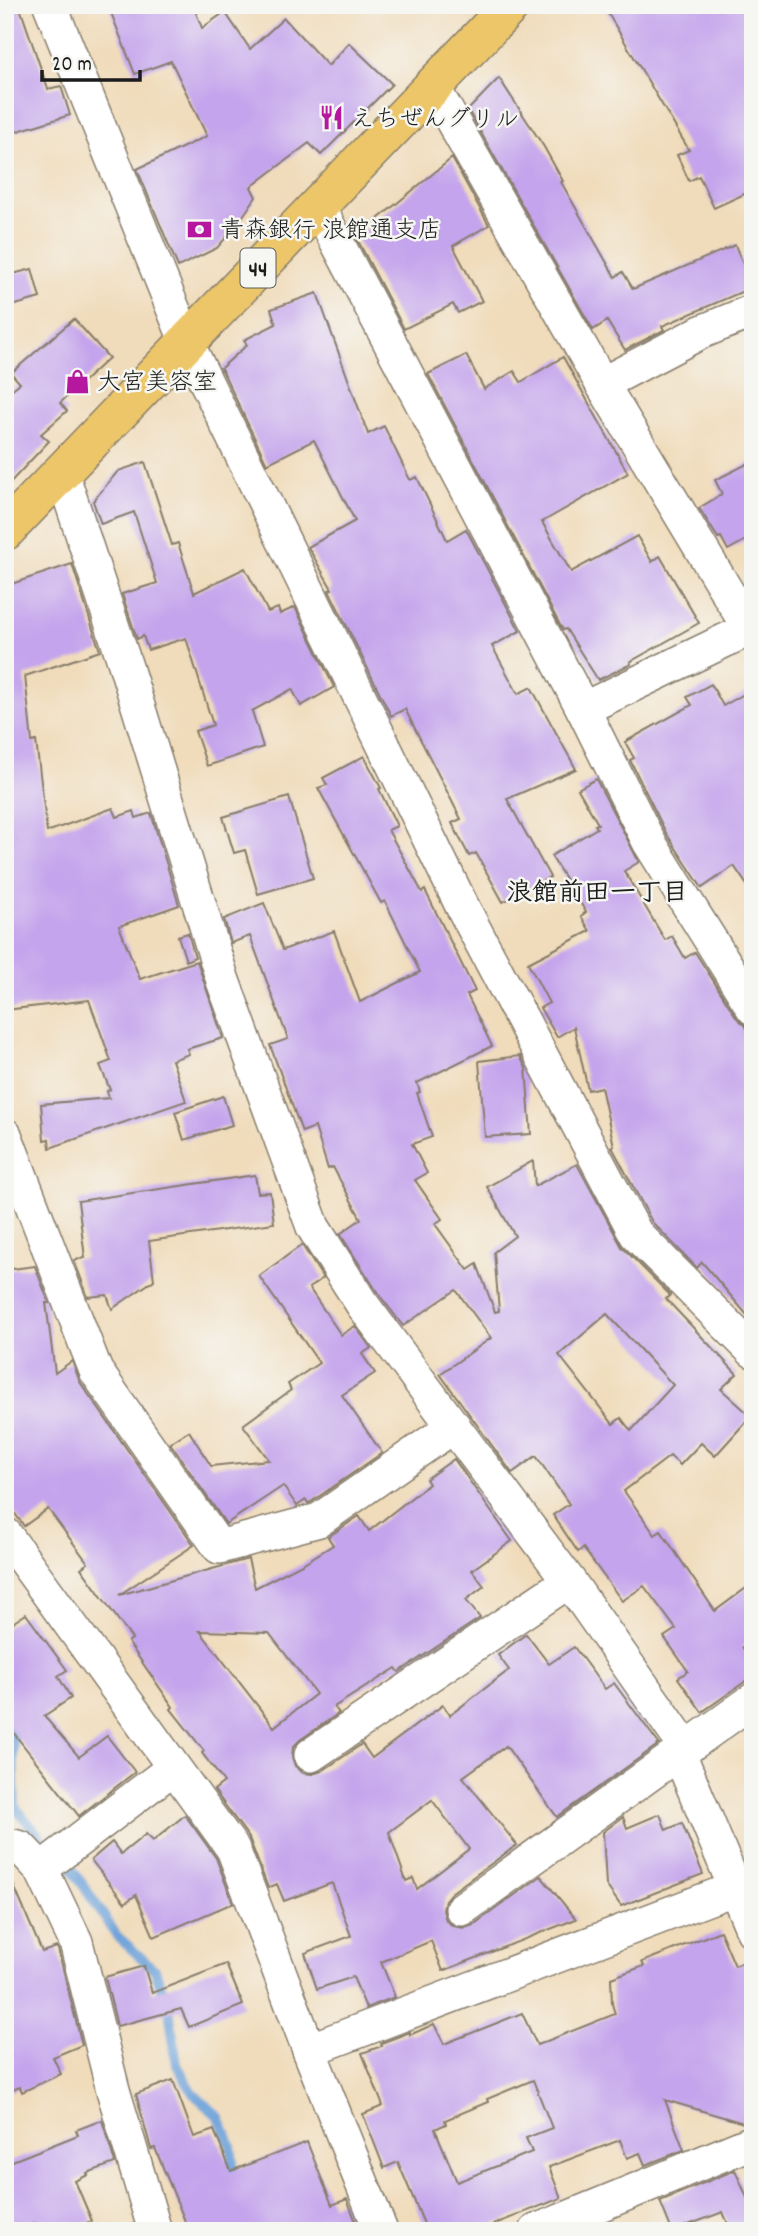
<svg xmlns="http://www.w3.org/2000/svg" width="758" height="2236" viewBox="0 0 758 2236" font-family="Dekko,'Klee One',sans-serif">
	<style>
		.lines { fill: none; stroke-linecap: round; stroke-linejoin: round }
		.stream { stroke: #6ca1d9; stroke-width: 10 }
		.building { fill: #c4a4ec; fill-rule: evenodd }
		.street-casing { stroke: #867c6b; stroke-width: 36 }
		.primary-casing { stroke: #867c6b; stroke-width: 41 }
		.street { stroke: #fff; stroke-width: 33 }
		.primary { stroke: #ecc669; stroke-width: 38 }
		.labels { text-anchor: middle; stroke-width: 5; stroke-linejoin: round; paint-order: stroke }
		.shield { fill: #f6f6f2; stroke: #5d5d5c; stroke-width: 2 }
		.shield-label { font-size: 23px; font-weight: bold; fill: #1c1c1c }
		.poi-label { font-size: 24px; fill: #1c1c1c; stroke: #f6f6f2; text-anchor: start }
		.neighbourhood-label { font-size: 26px; font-weight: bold; fill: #1c1c1c; stroke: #f6f6f2 }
	</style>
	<rect width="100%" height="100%" fill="#f6f6f2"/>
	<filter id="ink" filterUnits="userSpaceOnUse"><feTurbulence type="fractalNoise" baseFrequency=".0143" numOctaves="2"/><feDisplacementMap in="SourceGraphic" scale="14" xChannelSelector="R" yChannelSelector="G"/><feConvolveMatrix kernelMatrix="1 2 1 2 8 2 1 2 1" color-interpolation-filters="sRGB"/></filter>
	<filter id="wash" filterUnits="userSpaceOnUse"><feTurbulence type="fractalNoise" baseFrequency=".00686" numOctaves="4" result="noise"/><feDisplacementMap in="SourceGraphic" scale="28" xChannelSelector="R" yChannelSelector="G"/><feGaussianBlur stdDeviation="1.57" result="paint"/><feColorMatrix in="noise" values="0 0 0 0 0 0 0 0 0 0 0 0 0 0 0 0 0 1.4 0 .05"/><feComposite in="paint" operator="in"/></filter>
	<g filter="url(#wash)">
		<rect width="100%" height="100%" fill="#f0dbba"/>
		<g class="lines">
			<g class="stream">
				<path d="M12 1721 15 1807 40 1837"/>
				<path d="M71 1867 117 1936 155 1970 169 2009 177 2065 193 2093 219 2117 231 2146 235 2182"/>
			</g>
		</g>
		<g id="blocks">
			<g class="building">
				<path d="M5 5H19L48 89 61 86 70 115 5 135Z"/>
				<path d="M108 5H193L202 28 225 12 250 49 284 18 328 66 349 43 392 84 321 155 309 143 251 187 256 197 237 225 217 248 178 267 137 169 207 136 171 61 135 74Z"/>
				<path d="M603 5H753V38L749 41 753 57V190L714 208 699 176 689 181 677 155 689 150Z"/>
				<path d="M499 78 544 147 563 181 561 182 615 277 623 272 633 289 735 245 753 287 662 326 664 330 625 350 607 321 593 330 468 110Z"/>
				<path d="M452 158 489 225 453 246 482 301 458 313 453 304 404 329 356 237Z"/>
				<path d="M32 269 40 298 5 308V276Z"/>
				<path d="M317 293 368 434 384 426 410 480 417 477 447 540 466 529 520 631 492 646 518 694 531 687 576 769 507 799 550 877 503 902 476 853 469 856 452 823 461 819 405 709 391 716 329 590 332 589 308 547 355 521 314 440 267 464 221 368 247 345 244 340 276 324 271 309Z"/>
				<path d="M74 319 109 358 60 403 67 411 41 434 49 441 5 488V436L11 390 20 383 11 373Z"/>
				<path d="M466 355 484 389 514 371 521 382 563 357 628 473 542 522 571 572 637 536 652 562 660 556 699 623 630 662 631 664 598 680 566 629 563 630 560 625 428 374Z"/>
				<path d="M753 461V536L728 550 721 537 718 538 699 508 722 494 715 480Z"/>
				<path d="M145 462 172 545 178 543 194 593 245 568 268 612 278 608 280 614 295 607 334 687 301 706 292 689 252 711 263 747 207 766 195 731 213 725 186 638 148 650 143 636 137 639 122 594 157 583 134 512 101 524 93 501 118 471Z"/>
				<path d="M72 564 100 651 25 676 32 742 36 741 47 832 113 808 117 817 134 811 136 818 151 813 179 905 119 926 140 979 197 961 223 1038 187 1049 189 1054 172 1060 186 1101 50 1148 49 1139 44 1140 41 1104 109 1098 107 1091 110 1090 100 1065 111 1061 89 1000 5 1010V835H9L5 805V586Z"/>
				<path d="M711 684 723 706 753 689V894L734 866 702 888 666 833 630 760 634 758 625 742 692 705 687 697Z"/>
				<path d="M364 756 381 788 379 789 397 826 388 830 422 892 425 890 475 991 467 995 492 1046 417 1083 420 1092 417 1093 432 1137 412 1144 427 1173 415 1180 442 1219 435 1224 468 1270 477 1264 495 1312 499 1311 494 1252 515 1236 487 1187 533 1161 535 1186 577 1164 622 1247 670 1295 666 1299 737 1374 721 1389 751 1416 715 1456 701 1443 680 1465 670 1456 624 1491 655 1535 661 1531 715 1611 753 1583V1639L742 1647 753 1663V1676L702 1712 678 1678 688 1671 664 1637 676 1629 644 1586 622 1601 583 1548 578 1552 553 1515 569 1504 536 1456 512 1473 440 1374 491 1338 456 1290 403 1326 378 1293 340 1234 361 1219 333 1167 328 1169 315 1127 302 1132 270 1045 288 1039 250 936 231 943 224 919 264 903 283 950 334 931 360 1002 420 972 385 901 381 903 318 788 327 785 323 778ZM607 1314 673 1385 631 1431 621 1418 613 1424 559 1355Z"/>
				<path d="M596 779 639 862 624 871 665 940 672 936 685 958 695 952 737 1018 745 1025 753 1038V1322L702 1262 697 1268 652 1222 612 1147 614 1146 601 1087 588 1090 574 1027 557 1037 540 1008 549 1003 528 963 590 931 581 916 586 912 551 856 597 828 595 825 598 824 578 789Z"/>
				<path d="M289 797 313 878 258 894 245 850 234 853 223 817Z"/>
				<path d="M188 933 195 957 186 961 178 936Z"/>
				<path d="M520 1056 526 1068 531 1134 485 1137 479 1061Z"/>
				<path d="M223 1096 232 1125 184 1140 175 1112Z"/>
				<path d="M255 1175 258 1193 270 1192 274 1223 149 1241 154 1280 112 1309 107 1295 88 1297 74 1260 85 1258 78 1201Z"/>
				<path d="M302 1245 323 1278 309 1288 341 1335 355 1326 371 1348 362 1354 375 1373 342 1395 382 1453 311 1502 308 1503 306 1500 297 1506 283 1486 226 1524 170 1443 189 1431 211 1466 269 1460 243 1425 291 1390 288 1384 319 1363 259 1276Z"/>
				<path d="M35 1266 49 1303H46L55 1373 72 1361 80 1382 194 1545 119 1595 248 1559 255 1588 304 1563 333 1545 328 1537 359 1516 369 1531 429 1484 426 1479 454 1459 512 1541 472 1570 484 1586 466 1600 480 1618 399 1672 396 1668 334 1707 339 1713 300 1740 293 1747 292 1757 295 1766 303 1773 312 1774 322 1771 362 1744 372 1758 443 1705 450 1715 509 1670 498 1655 526 1634 549 1664 574 1647 605 1689 614 1683 659 1744 557 1817 506 1746 463 1777 517 1845 451 1893 445 1900 443 1910 446 1920 453 1926 465 1928 473 1925 541 1876 576 1919 443 1971 431 1941 381 1962 395 1997 366 2008 353 1977 317 1989 305 1953 351 1936 332 1883 284 1901 277 1884 268 1888 249 1838 214 1790 224 1782 202 1753 204 1751 171 1709 173 1707 128 1642 132 1639 81 1568 88 1563 48 1509 24 1526 5 1500V1270ZM200 1631 269 1633 316 1694 274 1727ZM432 1800 469 1849 417 1889 413 1878 406 1881 389 1832Z"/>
				<path d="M26 1614 67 1670 58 1676 71 1698 44 1716 79 1757 107 1736 135 1772 79 1816 5 1722V1628Z"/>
				<path d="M660 1814 666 1830 682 1823 703 1874 621 1906 606 1885 603 1832 623 1817 627 1828Z"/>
				<path d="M185 1815 216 1858 233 1903 154 1937 136 1895 125 1903 91 1860 112 1842 121 1854 146 1834 153 1841Z"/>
				<path d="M5 1865 42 1952 57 1947 58 1949 82 2045 53 2057 61 2074 22 2092 20 2087 5 2093Z"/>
				<path d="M720 1931 735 1966 753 1958V2123L747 2124 665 2100 684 2150 645 2165 640 2153 627 2158 620 2140 549 2167 561 2198 477 2231H427L398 2162 384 2168 363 2114 383 2106 362 2053 382 2046 381 2043 410 2032V2035L434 2024 444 2044 522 2013 537 2045 615 2014 612 2004 611 1978 644 1966 642 1962ZM533 2080 552 2128 526 2138 532 2152 457 2182 435 2129 446 2124 445 2120 488 2102 487 2099Z"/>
				<path d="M226 1964 243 2005 189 2027 181 2009 117 2026 105 1977 144 1966 152 1993Z"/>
				<path d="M173 2080 194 2137 214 2130 231 2171 307 2142 332 2205 347 2199 356 2222 341 2228 342 2231H189L155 2148 151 2149 136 2094Z"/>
				<path d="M102 2120 115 2163 87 2173 88 2175 75 2181 92 2221 86 2223 89 2231H39L36 2223 16 2231H5V2164L78 2135 76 2130Z"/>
				<path d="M735 2170 753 2211V2231H731L723 2212 672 2231 660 2201Z"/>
			</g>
		</g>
	</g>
	<g filter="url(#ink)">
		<use href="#blocks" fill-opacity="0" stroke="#867c6b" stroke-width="2"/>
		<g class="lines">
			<defs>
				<g id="street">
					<path d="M50 5 187 343 462 906 636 1234 753 1351"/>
					<path d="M433 87 602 384 753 635"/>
					<path d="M318 206 583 709 649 842 753 1008"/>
					<path d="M602 384 701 332 753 311"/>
					<path d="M62 473 126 667 223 981 313 1227 362 1304 569 1581 686 1748"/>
					<path d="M583 709 753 627"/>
					<path d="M5 1135 96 1371 219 1547 319 1520 454 1426"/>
					<path d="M5 1534 233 1849 309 2050 381 2231"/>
					<path d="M679 1753 753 1931"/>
					<path d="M311 1755 569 1581"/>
					<path d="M5 1844 21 1848 41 1869 173 1768"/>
					<path d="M41 1869 76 1942 113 2090 155 2231"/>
					<path d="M462 1909 753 1700"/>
					<path d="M309 2050 736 1888"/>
					<path d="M536 2231 753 2142"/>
				</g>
				<path id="primary" d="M5 531 511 5"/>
			</defs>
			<use href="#street" class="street-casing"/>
			<use href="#primary" class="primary-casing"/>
			<use href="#street" class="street"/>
			<use href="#primary" class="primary"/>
		</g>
	</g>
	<defs>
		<symbol id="restaurant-bare" viewBox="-9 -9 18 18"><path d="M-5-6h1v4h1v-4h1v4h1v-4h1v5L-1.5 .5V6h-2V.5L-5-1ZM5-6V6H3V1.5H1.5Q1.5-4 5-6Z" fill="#b5179e" stroke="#f6f6f2" stroke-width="2.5" paint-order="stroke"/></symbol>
		<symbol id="bank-bare" viewBox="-9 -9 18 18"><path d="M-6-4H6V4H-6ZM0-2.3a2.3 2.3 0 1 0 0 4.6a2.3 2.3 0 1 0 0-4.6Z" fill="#b5179e" stroke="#f6f6f2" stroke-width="2.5" paint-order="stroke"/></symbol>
		<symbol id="shop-bare" viewBox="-9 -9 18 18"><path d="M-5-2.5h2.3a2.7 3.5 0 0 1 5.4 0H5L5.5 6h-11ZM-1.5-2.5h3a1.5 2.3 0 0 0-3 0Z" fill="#b5179e" stroke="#f6f6f2" stroke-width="2.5" paint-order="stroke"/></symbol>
	</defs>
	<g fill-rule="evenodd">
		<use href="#restaurant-bare" x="314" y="100" width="35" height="35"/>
		<use href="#bank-bare" x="182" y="212" width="35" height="35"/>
		<use href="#shop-bare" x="60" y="364" width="35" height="35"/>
	</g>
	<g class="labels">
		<rect class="shield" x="240.5" y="248.5" width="35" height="39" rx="5"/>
		<g class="shield-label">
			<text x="258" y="276">44</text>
		</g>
		<g class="poi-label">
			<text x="351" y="126">えちぜんグリル</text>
			<text x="220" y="237">青森銀行 浪館通支店</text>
			<text x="97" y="389">大宮美容室</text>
		</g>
		<g class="neighbourhood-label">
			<text x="597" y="900">浪館前田一丁目</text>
		</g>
	</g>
	<rect width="758" height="2236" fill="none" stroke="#f6f6f2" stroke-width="28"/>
	<path d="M42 70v10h98v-10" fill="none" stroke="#1c1c1c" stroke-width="3.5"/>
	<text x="52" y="70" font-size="21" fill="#1c1c1c" stroke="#f6f6f2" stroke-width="5" paint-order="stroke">20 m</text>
</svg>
